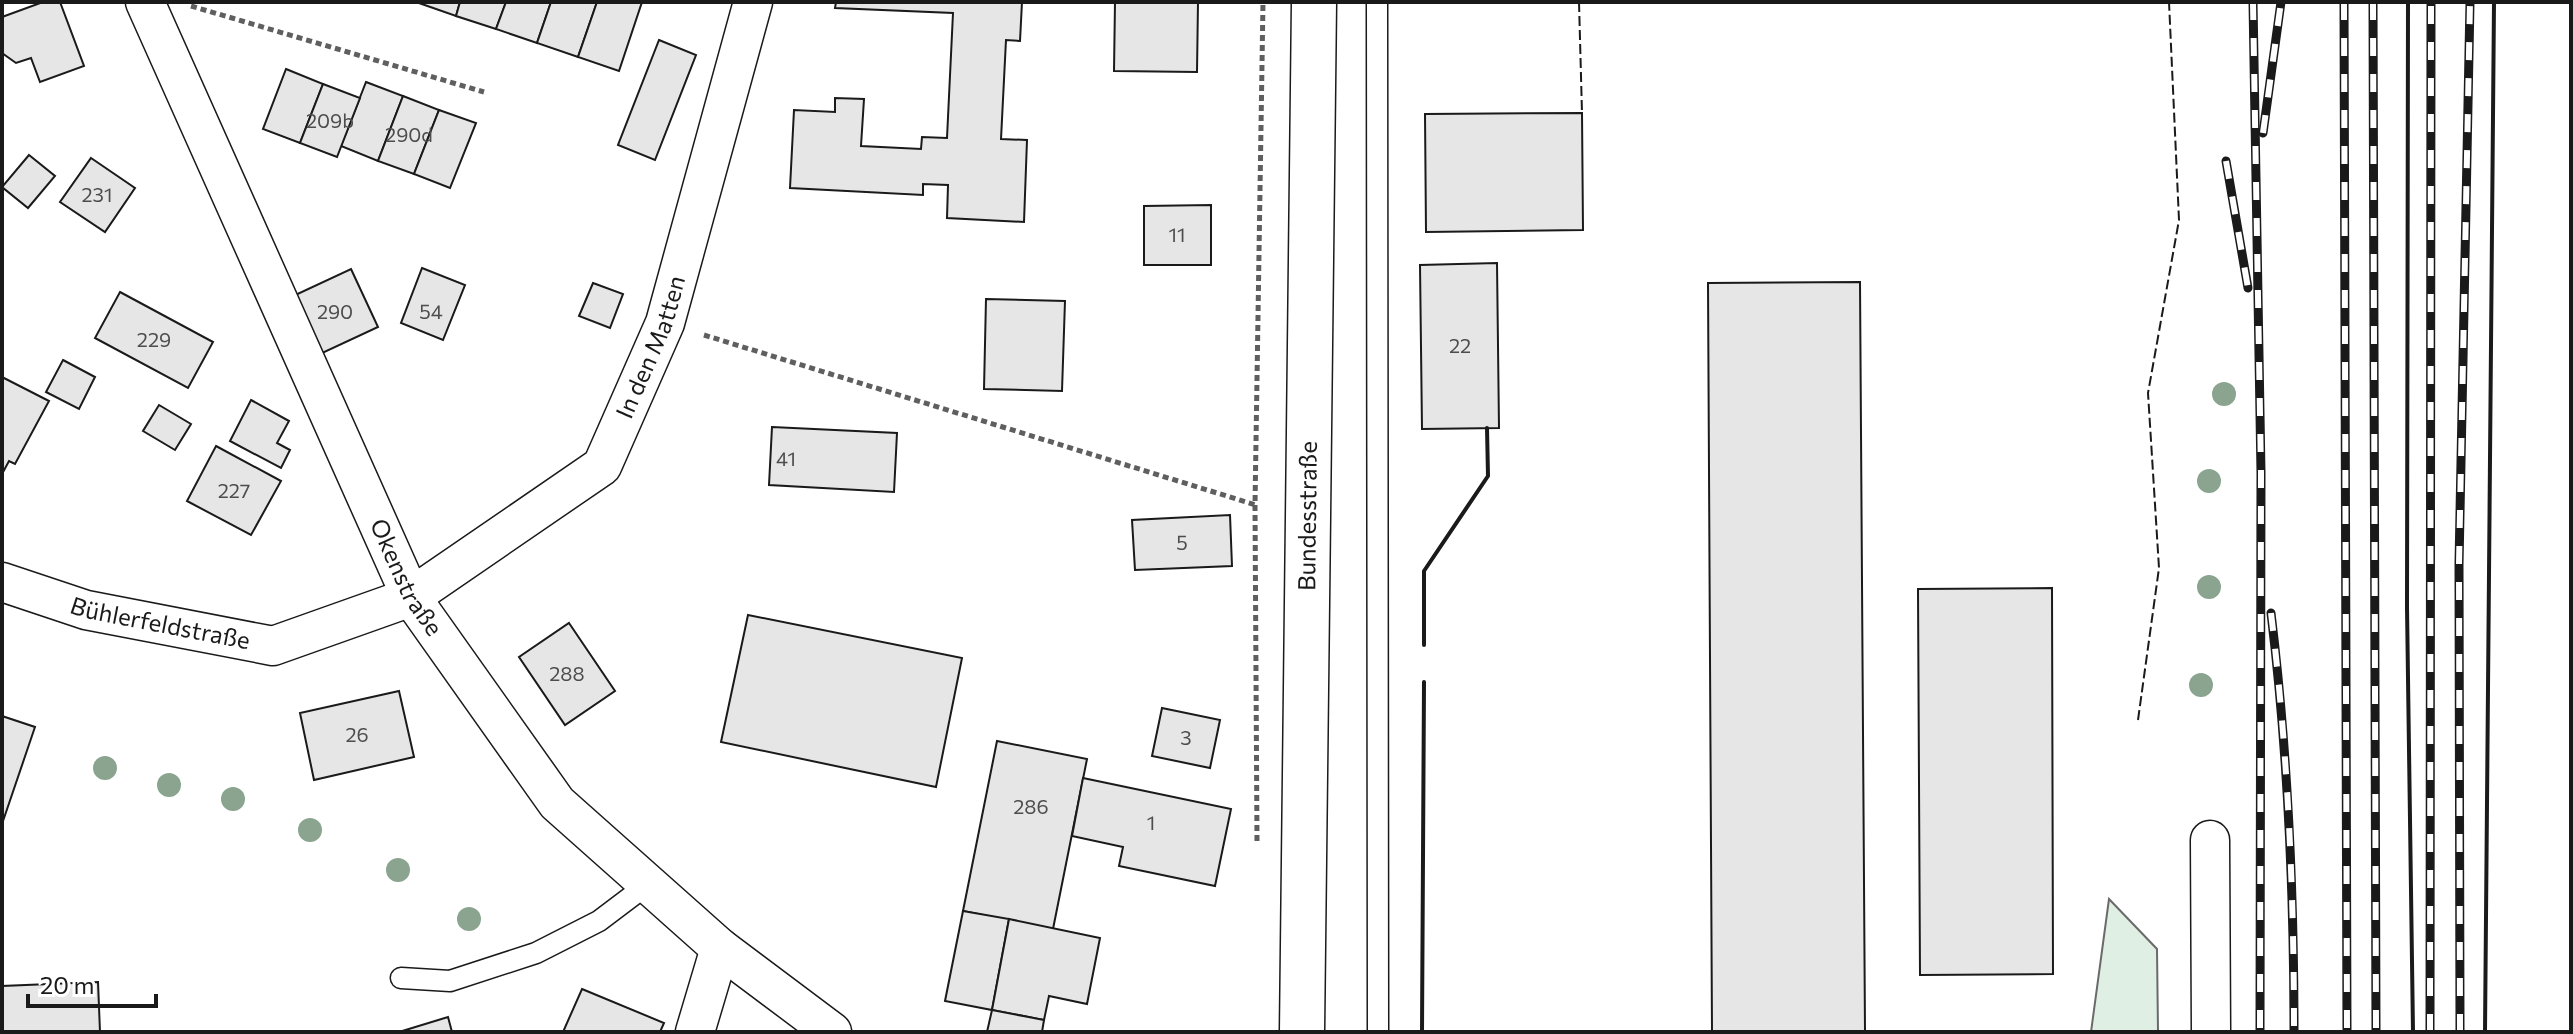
<svg xmlns="http://www.w3.org/2000/svg" width="2573" height="1034" viewBox="0 0 2573 1034" font-family="Commissioner,sans-serif">
	<style>
		.green { fill: #e0efe3; stroke: #6a6a6a; stroke-width: 2 }
		.building { fill: #e6e6e6; stroke: #1a1a1a; stroke-width: 2 }
		.lines { fill: none; stroke-linecap: round; stroke-linejoin: round }
		.lane-casing { stroke: #1a1a1a; stroke-width: 23 }
		.street-casing { stroke: #1a1a1a; stroke-width: 41 }
		.primary-casing { stroke: #1a1a1a; stroke-width: 47 }
		.path { stroke: #5f5f5f; stroke-width: 5; stroke-dasharray: 6 4; stroke-linecap: butt }
		.lane { stroke: #fff; stroke-width: 20 }
		.street { stroke: #fff; stroke-width: 38 }
		.primary { stroke: #fff; stroke-width: 44 }
		.rail-casing { stroke: #1a1a1a; stroke-width: 9 }
		.rail { stroke: #fff; stroke-width: 6; stroke-dasharray: 18; stroke-linecap: butt }
		.fence { stroke: #1a1a1a; stroke-width: 2; stroke-dasharray: 10 4; stroke-linecap: butt }
		.wall { stroke: #1a1a1a; stroke-width: 4 }
		.tree { fill: #8aa48f }
		.labels { text-anchor: middle; stroke-width: 6; stroke-linejoin: round; paint-order: stroke }
		.number-label { font-size: 20px; fill: #4d4d4d }
		.street-label { font-size: 24px; fill: #1a1a1a; stroke: #fff }
	</style>
	<rect width="100%" height="100%" fill="#fff"/>
	<path class="green" d="M2109 899 2157 949 2158 1032H2091Z"/>
	<g class="building">
		<path d="M43 2H60L84 66 40 82 31 58 16 63 2 53V17Z"/>
		<path d="M416 2H460L456 16Z"/>
		<path d="M460 2H506L496 29 456 16Z"/>
		<path d="M506 2H551L537 43 496 29Z"/>
		<path d="M551 2H597L578 57 537 43Z"/>
		<path d="M597 2H642L619 71 578 57Z"/>
		<path d="M836 2H1022L1020 41 1006 40 1001 139 1027 140 1024 222 947 218 948 185 923 184V195L790 188 794 110 835 112V98L864 99 861 146 921 149 922 137 947 138 953 13 835 8Z"/>
		<path d="M1115 2H1198L1197 72 1114 71Z"/>
		<path d="M659 40 696 55 655 160 618 145Z"/>
		<path d="M286 69 323 84 300 143 263 129Z"/>
		<path d="M366 82 403 96 378 161 341 146Z"/>
		<path d="M323 84 360 98 337 157 300 143Z"/>
		<path d="M403 96 439 110 414 174 378 161Z"/>
		<path d="M439 110 476 123 450 188 414 174Z"/>
		<path d="M1582 113 1583 230 1426 232 1425 114Z"/>
		<path d="M29 155 55 176 28 208 2 187Z"/>
		<path d="M91 158 135 188 105 232 60 202Z"/>
		<path d="M1211 205V265H1144V206Z"/>
		<path d="M1497 263 1499 428 1422 429 1420 265Z"/>
		<path d="M422 268 465 285 443 340 401 323Z"/>
		<path d="M351 269 378 327 318 355 291 297Z"/>
		<path d="M1860 282 1865 1032H1712L1708 283Z"/>
		<path d="M593 283 623 294 610 328 579 316Z"/>
		<path d="M120 292 213 342 188 388 95 338Z"/>
		<path d="M986 299 1065 301 1062 391 984 389Z"/>
		<path d="M63 360 95 377 79 409 46 392Z"/>
		<path d="M2 377 49 401 15 464 9 461 2 474Z"/>
		<path d="M251 400 289 421 277 443 290 450 281 468 230 441Z"/>
		<path d="M159 405 191 424 175 450 143 431Z"/>
		<path d="M772 427 897 433 894 492 769 485Z"/>
		<path d="M216 446 281 481 251 535 187 501Z"/>
		<path d="M1230 515 1232 566 1135 570 1132 520Z"/>
		<path d="M2052 588 2053 974 1920 975 1918 589Z"/>
		<path d="M748 615 962 658 936 787 721 742Z"/>
		<path d="M569 623 615 691 565 725 519 657Z"/>
		<path d="M399 691 414 757 314 780 300 713Z"/>
		<path d="M1162 708 1220 720 1210 768 1152 756Z"/>
		<path d="M2 716 35 727 2 824Z"/>
		<path d="M997 741 1087 759 1053 929 963 911Z"/>
		<path d="M1083 778 1231 809 1215 886 1119 866 1123 847 1072 836Z"/>
		<path d="M963 911 1009 919 992 1010 945 1001Z"/>
		<path d="M1009 919 1100 938 1087 1004 1049 996 1044 1020 992 1010Z"/>
		<path d="M98 982 100 1032H2V986Z"/>
		<path d="M582 989 664 1023 660 1032H563Z"/>
		<path d="M992 1010 1044 1020 1042 1032H987Z"/>
		<path d="M448 1017 452 1032H399Z"/>
	</g>
	<g class="lines">
		<defs>
			<g id="lane">
				<path d="M1377 2 1378 1032"/>
				<path d="M401 978 450 981 536 953 599 921 648 884"/>
			</g>
			<g id="street">
				<path id="s1" d="M145 2 411 597 557 803 720 948 832 1032"/>
				<path id="s2" d="M2 582 86 610 273 646 411 597 602 466 665 323 753 2"/>
				<path d="M2210 840 2211 1032"/>
				<path d="M695 1032 720 948"/>
			</g>
			<g id="primary">
				<path id="s3" d="M1302 1032 1314 2"/>
			</g>
		</defs>
		<use href="#lane" class="lane-casing"/>
		<use href="#street" class="street-casing"/>
		<use href="#primary" class="primary-casing"/>
		<g class="path">
			<path d="M191 6 484 92"/>
			<path d="M704 335 1256 505"/>
			<path d="M1257 841 1255 505 1263 2"/>
		</g>
		<use href="#lane" class="lane"/>
		<use href="#street" class="street"/>
		<use href="#primary" class="primary"/>
		<defs>
			<g id="rail">
				<path d="M2253 2 2261 473 2260 1032"/>
				<path d="M2344 2 2347 1032"/>
				<path d="M2373 2 2376 1032"/>
				<path d="M2263 133 2281 2"/>
				<path d="M2226 161 2248 288"/>
				<path d="M2271 613C2288 753 2294 891 2294 1032"/>
				<path d="M2430 1032 2431 2"/>
				<path d="M2460 1032 2459 564 2470 2"/>
			</g>
		</defs>
		<use href="#rail" class="rail-casing"/>
		<use href="#rail" class="rail"/>
		<g class="fence">
			<path d="M1579 2 1582 113"/>
			<path d="M2138 720 2159 568 2148 393 2179 220 2169 2"/>
		</g>
		<g class="wall">
			<path d="M2408 2 2407 607 2413 1032"/>
			<path d="M1424 645V571L1488 476 1487 428"/>
			<path d="M1422 1032 1424 682"/>
			<path d="M2485 1032 2494 2"/>
		</g>
	</g>
	<g class="tree">
		<circle cx="2224" cy="394" r="12"/>
		<circle cx="2209" cy="481" r="12"/>
		<circle cx="2209" cy="587" r="12"/>
		<circle cx="2201" cy="685" r="12"/>
		<circle cx="105" cy="768" r="12"/>
		<circle cx="169" cy="785" r="12"/>
		<circle cx="233" cy="799" r="12"/>
		<circle cx="310" cy="830" r="12"/>
		<circle cx="398" cy="870" r="12"/>
		<circle cx="469" cy="919" r="12"/>
	</g>
	<g class="labels">
		<g class="number-label">
			<text x="330" y="128">209b</text>
			<text x="409" y="142">290d</text>
			<text x="97" y="202">231</text>
			<text x="1177" y="242">11</text>
			<text x="335" y="319">290</text>
			<text x="431" y="319">54</text>
			<text x="154" y="347">229</text>
			<text x="1460" y="353">22</text>
			<text x="786" y="466">41</text>
			<text x="234" y="498">227</text>
			<text x="1182" y="550">5</text>
			<text x="567" y="681">288</text>
			<text x="357" y="742">26</text>
			<text x="1186" y="745">3</text>
			<text x="1031" y="814">286</text>
			<text x="1151" y="830">1</text>
		</g>
		<g class="street-label">
			<text dy="8" stroke="none"><textPath href="#s2" startOffset="786">In den Matten</textPath></text>
			<text dy="8" stroke="none"><textPath href="#s3" startOffset="516">Bundesstraße</textPath></text>
			<text dy="8" stroke="none"><textPath href="#s1" startOffset="632">Okenstraße</textPath></text>
			<text dy="8" stroke="none"><textPath href="#s2" startOffset="164">Bühlerfeldstraße</textPath></text>
		</g>
	</g>
	<rect width="2573" height="1034" fill="none" stroke="#1a1a1a" stroke-width="8"/>
	<path d="M28 994v12h128v-12" fill="none" stroke="#1a1a1a" stroke-width="4"/>
	<text x="40" y="994" font-size="24" fill="#1a1a1a" stroke="#ffffff" stroke-width="6" paint-order="stroke">20 m</text>
</svg>
